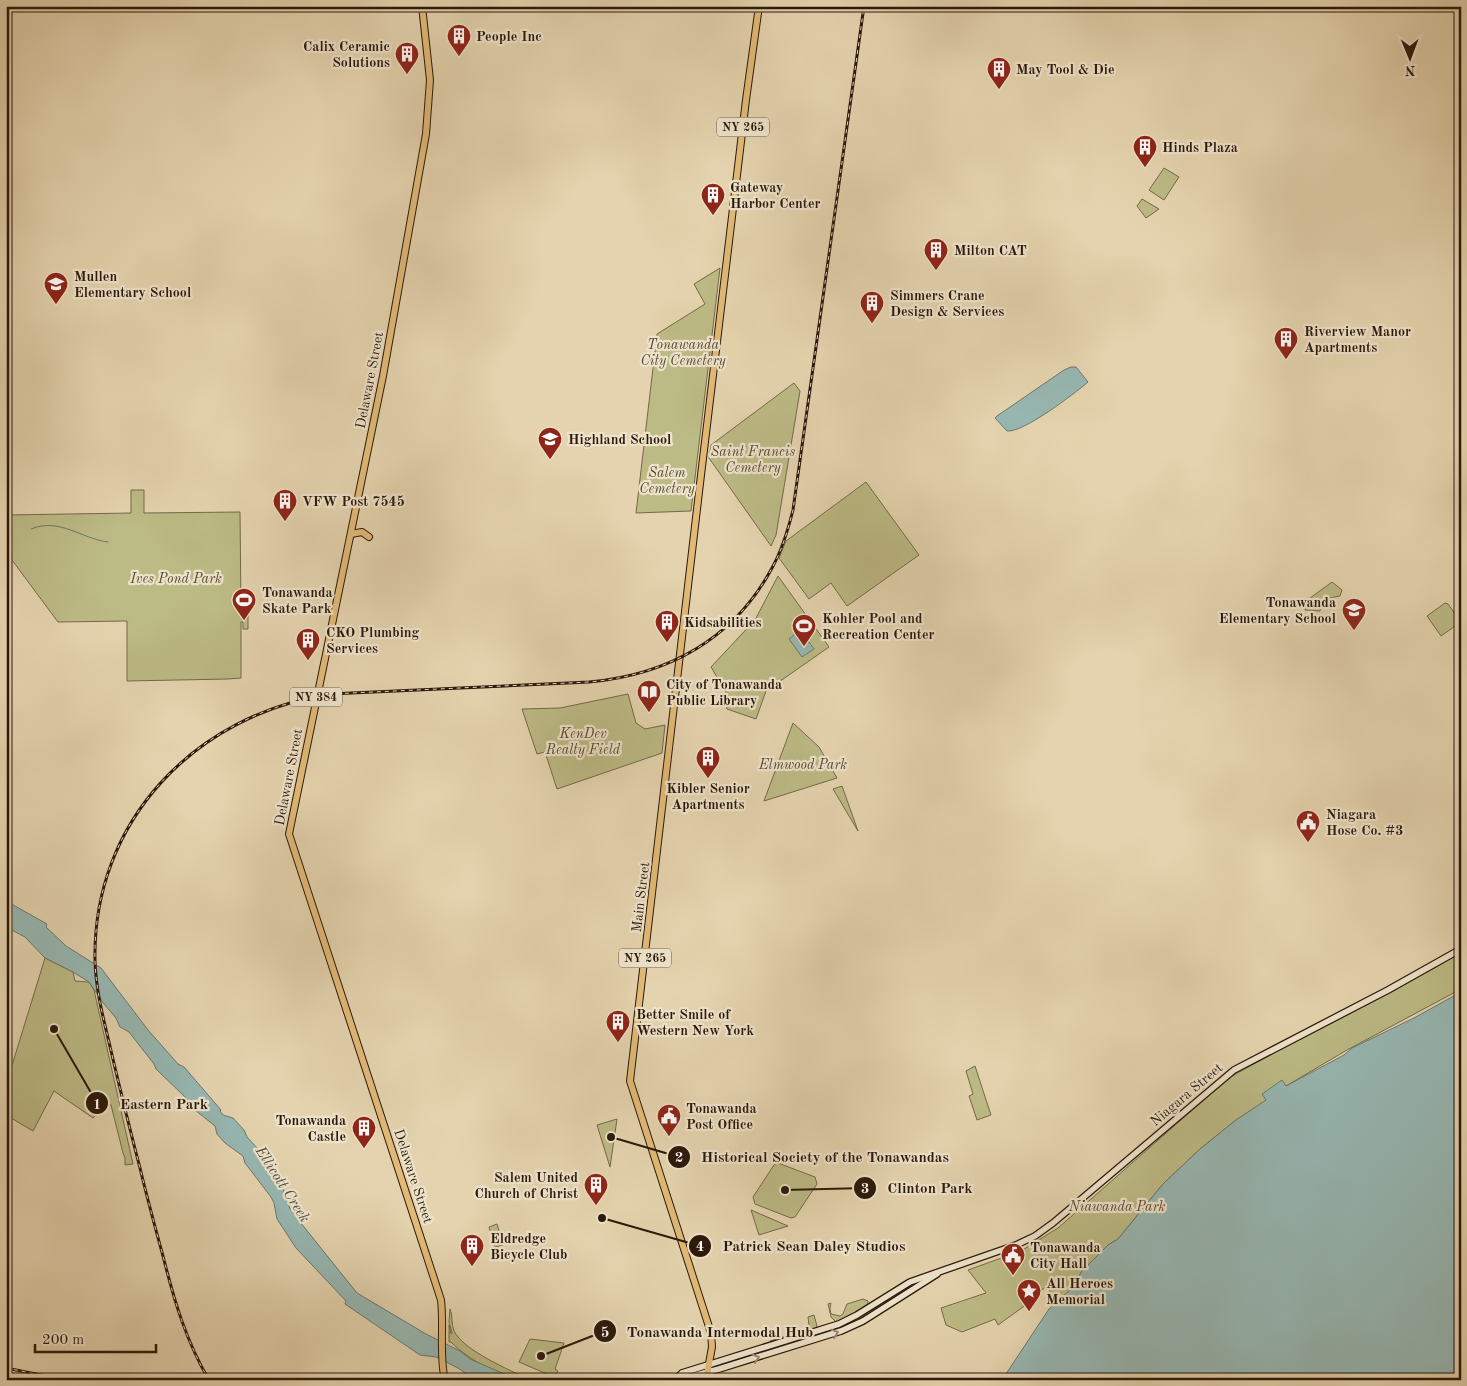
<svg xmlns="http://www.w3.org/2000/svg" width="1467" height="1386" viewBox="0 0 1467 1386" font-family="'Old Standard TT',serif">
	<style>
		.green { fill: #bcba85; stroke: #746948 }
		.water { fill: #97b7b2; stroke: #6c776f }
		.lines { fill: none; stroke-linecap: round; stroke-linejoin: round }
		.stream { stroke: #6c776f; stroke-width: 1 }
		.secondary-casing { stroke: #2b180a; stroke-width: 8 }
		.primary-casing { stroke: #2b180a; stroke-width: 8 }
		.secondary { stroke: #ede2ca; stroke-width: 5.5 }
		.primary { stroke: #e2ba77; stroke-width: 6 }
		.rail-casing { stroke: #2b180a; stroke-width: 3 }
		.rail { stroke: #ede2ca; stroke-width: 1; stroke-dasharray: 4; stroke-linecap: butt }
		.oneway { stroke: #968774 }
		.labels { text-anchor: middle; stroke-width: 4.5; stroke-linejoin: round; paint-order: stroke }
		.shield { fill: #ede2ca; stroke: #655544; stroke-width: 1 }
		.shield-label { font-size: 12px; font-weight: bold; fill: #2b180a }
		.poi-label { font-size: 14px; font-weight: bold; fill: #2b180a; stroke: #ede2ca; text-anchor: start }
		.park-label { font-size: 14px; font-style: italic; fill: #56492f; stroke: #ede2ca }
		.street-label { font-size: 14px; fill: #2b180a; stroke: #ede2ca }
		.water-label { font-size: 15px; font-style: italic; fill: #4b483c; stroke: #ede2ca }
		.leader { fill: none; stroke: #2b180a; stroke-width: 2 }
		.callout-dot { fill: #2b180a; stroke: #ede2ca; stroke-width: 2 }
		.mark-label { font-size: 15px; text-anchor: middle; font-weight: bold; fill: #fff }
		.callout-label { font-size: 15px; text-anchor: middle; font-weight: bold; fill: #2b180a; stroke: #ede2ca; stroke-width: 4.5; stroke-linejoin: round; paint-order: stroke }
	</style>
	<rect width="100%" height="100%" fill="#e4d3ae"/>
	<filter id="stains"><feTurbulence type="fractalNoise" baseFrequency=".004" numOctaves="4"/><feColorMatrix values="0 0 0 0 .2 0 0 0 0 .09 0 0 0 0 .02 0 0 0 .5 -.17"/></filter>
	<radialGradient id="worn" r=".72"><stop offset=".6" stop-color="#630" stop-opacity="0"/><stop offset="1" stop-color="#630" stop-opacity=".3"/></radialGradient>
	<g class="green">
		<path d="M1164 168 1179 177 1164 200 1149 190Z"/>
		<path d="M1142 199 1159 209 1146 218 1137 206Z"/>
		<path d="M720 268 691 511 636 513 657 334 705 304 694 284Z"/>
		<path d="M794 383 800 391 776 535 771 546 709 458 711 445Z"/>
		<path d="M866 482 919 555 847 606 831 583 809 599 779 558 786 541Z"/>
		<path d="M131 490H144V513L240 512 241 610 248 611V629H243V622H241V678L228 679 127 681V621L58 622 6 552V515L131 513Z"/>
		<path d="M778 576 829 647 766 691 756 719 727 709 726 702 731 701 711 667 755 620Z"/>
		<path d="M1332 582 1342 590 1340 596 1325 599 1320 611 1305 610 1306 601Z"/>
		<path d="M1445 603 1448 604 1461 622 1441 636 1427 616Z"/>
		<path d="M628 694 636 723 645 729 665 725 662 753 557 789 545 752 537 754 522 709 560 708Z"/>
		<path d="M793 723 819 747 837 778 764 801Z"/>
		<path d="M842 786 858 831 833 789Z"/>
		<path d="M1461 951V989L1347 1050 1286 1086 1282 1081 1263 1094 1267 1100 1236 1120 1200 1149 1163 1184 1118 1239 1108 1245 1082 1271 1072 1289 1057 1302 1050 1294 1049 1284 1039 1292 1041 1294 998 1325 995 1319 962 1332 946 1325 941 1308 986 1293 968 1270 1021 1251 1058 1228 1230 1077Z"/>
		<path d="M45 958 73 972 75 981 89 982 94 990 133 1164 125 1165V1158L123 1153 111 1105 100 1104 101 1109 93 1118 54 1091 33 1131 6 1115V1085Z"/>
		<path d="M975 1066 991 1115 977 1120 969 1096 973 1094 966 1071Z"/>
		<path d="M617 1119 610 1167 597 1125Z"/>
		<path d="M778 1163 815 1177 817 1184 795 1217 791 1218 755 1204 753 1197 774 1165Z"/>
		<path d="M751 1210 788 1226 759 1235Z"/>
		<path d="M497 1224 503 1245 495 1247 489 1227Z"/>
		<path d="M863 1299 868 1301V1305L850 1316 836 1322 831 1317 828 1304 831 1303 830 1309 831 1314 840 1316 843 1314 847 1304Z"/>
		<path d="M450 1309C453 1315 451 1324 454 1331 464 1351 510 1370 530 1380 505 1380 468 1360 451 1342H449V1325L451 1334 452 1333 449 1322Z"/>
		<path d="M814 1315 817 1326 816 1328 773 1342 770 1341 807 1329 809 1325 808 1317Z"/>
		<path d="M530 1339 564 1343 555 1369 558 1371 554 1377 519 1362Z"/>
	</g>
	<g class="water">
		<path d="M1071 367H1076L1088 382C1074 394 1023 433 1007 431L995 418 997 416 1064 370Z"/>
		<path d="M795 634 803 645 809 642 814 649 802 657 789 639Z"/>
		<path d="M6 901 47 924 46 927 66 946 101 968 148 1030 178 1064 184 1067 221 1110 220 1111 223 1115 233 1118 244 1130 247 1137 257 1148 259 1156 283 1189 290 1209 298 1214 297 1216 300 1222 357 1293 426 1334 460 1351 470 1359 518 1380H475L458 1368 436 1357 420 1355 345 1304 346 1301 296 1248 277 1219 274 1203 271 1197 245 1163 243 1156 225 1143 217 1134 215 1126 195 1110 184 1096 156 1069 154 1064 129 1032 120 1027 116 1018 104 1004 89 982 73 972 45 958 25 937 6 927Z"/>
		<path d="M1461 992V1380H1002L1049 1309 1071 1289 1082 1271 1108 1245 1118 1239 1163 1184 1200 1149 1236 1120 1266 1100 1262 1094 1282 1080 1286 1086 1344 1055 1352 1048 1414 1018Z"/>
	</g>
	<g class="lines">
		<path class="stream" d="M31 529C59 517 82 539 108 542"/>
		<defs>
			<g id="secondary">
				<path d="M678 1377 685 1378 719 1369 841 1331 863 1321 937 1274"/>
				<path d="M669 1380 678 1377 682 1373 839 1324 857 1315 910 1282 1016 1245 1035 1236 1053 1223 1234 1070 1388 990 1461 949"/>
			</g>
			<g id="primary">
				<path d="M422 6 430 80 426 134 383 376 289 834 441 1300C444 1325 439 1358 445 1380"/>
				<path d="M351 534 362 532 369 537"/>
				<path d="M706 1380 712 1347 711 1333 630 1081 701 475 746 100 759 6"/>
			</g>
		</defs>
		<use href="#secondary" class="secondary-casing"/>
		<use href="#primary" class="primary-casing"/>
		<use href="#secondary" class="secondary"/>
		<use href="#primary" class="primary"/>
		<defs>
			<g id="rail">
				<path d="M6 1368 66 1380"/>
				<path d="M209 1380C186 1341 174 1300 163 1256 155 1227 147 1197 140 1168 130 1130 121 1093 112 1055 105 1024 96 994 95 961 92 821 195 715 330 694L589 682C668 675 734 639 772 568 782 550 788 530 793 510L864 6"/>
			</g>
		</defs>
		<use href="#rail" class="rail-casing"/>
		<use href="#rail" class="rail"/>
	</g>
	<defs><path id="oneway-chevron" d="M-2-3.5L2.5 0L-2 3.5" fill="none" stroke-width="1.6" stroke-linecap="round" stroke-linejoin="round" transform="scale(1.25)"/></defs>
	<g class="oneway">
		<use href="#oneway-chevron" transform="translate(835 1333) rotate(-19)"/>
		<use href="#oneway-chevron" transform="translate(756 1358) rotate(-18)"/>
	</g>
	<defs>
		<symbol id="building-pin" viewBox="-11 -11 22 30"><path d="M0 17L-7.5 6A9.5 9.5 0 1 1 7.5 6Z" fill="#8f2418" stroke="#ede2ca"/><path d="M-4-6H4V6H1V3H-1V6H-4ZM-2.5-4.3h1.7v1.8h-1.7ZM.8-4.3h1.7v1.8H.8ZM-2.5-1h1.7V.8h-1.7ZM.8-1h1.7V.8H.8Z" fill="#fff"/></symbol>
		<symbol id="school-pin" viewBox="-11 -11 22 30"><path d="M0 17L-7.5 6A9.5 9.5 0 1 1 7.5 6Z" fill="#8f2418" stroke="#ede2ca"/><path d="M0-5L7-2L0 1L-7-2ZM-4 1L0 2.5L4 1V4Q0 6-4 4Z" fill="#fff"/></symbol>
		<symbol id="stadium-pin" viewBox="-11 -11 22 30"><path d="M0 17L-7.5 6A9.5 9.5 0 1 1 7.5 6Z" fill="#8f2418" stroke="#ede2ca"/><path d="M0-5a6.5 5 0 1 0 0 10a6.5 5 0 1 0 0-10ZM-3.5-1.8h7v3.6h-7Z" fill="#fff"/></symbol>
		<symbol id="library-pin" viewBox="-11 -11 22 30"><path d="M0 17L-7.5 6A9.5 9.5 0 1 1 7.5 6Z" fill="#8f2418" stroke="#ede2ca"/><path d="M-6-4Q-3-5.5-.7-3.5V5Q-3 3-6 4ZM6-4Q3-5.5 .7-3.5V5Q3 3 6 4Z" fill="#fff"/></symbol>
		<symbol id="civic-pin" viewBox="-11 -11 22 30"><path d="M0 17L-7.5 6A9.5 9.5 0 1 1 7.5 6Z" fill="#8f2418" stroke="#ede2ca"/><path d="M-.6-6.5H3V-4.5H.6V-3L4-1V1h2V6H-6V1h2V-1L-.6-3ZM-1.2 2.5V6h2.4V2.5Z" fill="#fff"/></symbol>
		<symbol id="sight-pin" viewBox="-11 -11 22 30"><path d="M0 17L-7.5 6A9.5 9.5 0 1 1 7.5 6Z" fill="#8f2418" stroke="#ede2ca"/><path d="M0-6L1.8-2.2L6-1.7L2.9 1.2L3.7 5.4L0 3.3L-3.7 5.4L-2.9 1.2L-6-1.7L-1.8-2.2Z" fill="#fff"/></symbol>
	</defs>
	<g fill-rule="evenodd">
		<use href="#building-pin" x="445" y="22" width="28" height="38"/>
		<use href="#building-pin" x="393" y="40" width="28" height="38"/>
		<use href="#building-pin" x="985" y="55" width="28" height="38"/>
		<use href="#building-pin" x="1131" y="133" width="28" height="38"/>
		<use href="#building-pin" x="699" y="181" width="28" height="38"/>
		<use href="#building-pin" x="922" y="236" width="28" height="38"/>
		<use href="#school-pin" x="42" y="270" width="28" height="38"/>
		<use href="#building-pin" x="858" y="289" width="28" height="38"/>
		<use href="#building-pin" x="1272" y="325" width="28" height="38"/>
		<use href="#school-pin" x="536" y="425" width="28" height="38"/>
		<use href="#building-pin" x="271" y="487" width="28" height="38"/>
		<use href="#stadium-pin" x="230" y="586" width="28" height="38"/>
		<use href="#school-pin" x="1340" y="596" width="28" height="38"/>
		<use href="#building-pin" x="653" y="608" width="28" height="38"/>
		<use href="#stadium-pin" x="790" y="612" width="28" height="38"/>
		<use href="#building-pin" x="294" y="626" width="28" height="38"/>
		<use href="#library-pin" x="635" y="678" width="28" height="38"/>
		<use href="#building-pin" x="694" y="744" width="28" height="38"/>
		<use href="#civic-pin" x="1294" y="808" width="28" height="38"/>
		<use href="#building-pin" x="604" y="1008" width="28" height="38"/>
		<use href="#civic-pin" x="655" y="1102" width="28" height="38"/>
		<use href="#building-pin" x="350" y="1114" width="28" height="38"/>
		<use href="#building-pin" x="582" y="1171" width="28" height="38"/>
		<use href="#building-pin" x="458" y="1232" width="28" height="38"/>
		<use href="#civic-pin" x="999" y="1241" width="28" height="38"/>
		<use href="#sight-pin" x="1015" y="1277" width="28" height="38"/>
	</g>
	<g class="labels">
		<g class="shield">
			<rect x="717" y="117.5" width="52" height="19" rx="4"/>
			<rect x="290" y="687.5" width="52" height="19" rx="4"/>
			<rect x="619" y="948.5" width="52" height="19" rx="4"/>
		</g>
		<g class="shield-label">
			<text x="743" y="131">NY 265</text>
			<text x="316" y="701">NY 384</text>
			<text x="645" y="962">NY 265</text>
		</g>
		<g class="poi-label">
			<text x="476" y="41">People Inc</text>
			<text x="390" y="51" text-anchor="end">Calix Ceramic<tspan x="390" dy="16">Solutions</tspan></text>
			<text x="1016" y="74">May Tool &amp; Die</text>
			<text x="1162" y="152">Hinds Plaza</text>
			<text x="730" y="192">Gateway<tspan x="730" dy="16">Harbor Center</tspan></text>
			<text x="954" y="255">Milton CAT</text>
			<text x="74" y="281">Mullen<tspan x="74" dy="16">Elementary School</tspan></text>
			<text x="890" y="300">Simmers Crane<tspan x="890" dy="16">Design &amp; Services</tspan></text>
			<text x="1304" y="336">Riverview Manor<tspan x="1304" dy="16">Apartments</tspan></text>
			<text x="568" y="444">Highland School</text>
			<text x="302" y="506">VFW Post 7545</text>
			<text x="262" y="597">Tonawanda<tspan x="262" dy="16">Skate Park</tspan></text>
			<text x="1336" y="607" text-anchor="end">Tonawanda<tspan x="1336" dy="16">Elementary School</tspan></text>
			<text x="822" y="623">Kohler Pool and<tspan x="822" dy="16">Recreation Center</tspan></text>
			<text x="684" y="627">Kidsabilities</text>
			<text x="326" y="637">CKO Plumbing<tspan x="326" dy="16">Services</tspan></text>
			<text x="666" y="689">City of Tonawanda<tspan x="666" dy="16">Public Library</tspan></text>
			<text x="708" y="793" text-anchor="middle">Kibler Senior<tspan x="708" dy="16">Apartments</tspan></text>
			<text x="1326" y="819">Niagara<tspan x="1326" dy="16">Hose Co. #3</tspan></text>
			<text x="636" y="1019">Better Smile of<tspan x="636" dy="16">Western New York</tspan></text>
			<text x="686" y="1113">Tonawanda<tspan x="686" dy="16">Post Office</tspan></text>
			<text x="346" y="1125" text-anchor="end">Tonawanda<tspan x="346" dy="16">Castle</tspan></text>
			<text x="578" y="1182" text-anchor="end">Salem United<tspan x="578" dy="16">Church of Christ</tspan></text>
			<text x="490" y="1243">Eldredge<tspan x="490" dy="16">Bicycle Club</tspan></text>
			<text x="1030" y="1252">Tonawanda<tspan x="1030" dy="16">City Hall</tspan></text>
			<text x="1046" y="1288">All Heroes<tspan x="1046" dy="16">Memorial</tspan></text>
		</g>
		<g class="park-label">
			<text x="683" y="349">Tonawanda<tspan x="683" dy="16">City Cemetery</tspan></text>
			<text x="753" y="456">Saint Francis<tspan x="753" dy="16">Cemetery</tspan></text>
			<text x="667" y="477">Salem<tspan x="667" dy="16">Cemetery</tspan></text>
			<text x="176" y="583">Ives Pond Park</text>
			<text x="583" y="738">KenDev<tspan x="583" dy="16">Realty Field</tspan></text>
			<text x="803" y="769">Elmwood Park</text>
			<text x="1117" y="1211">Niawanda Park</text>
		</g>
		<g class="street-label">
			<text transform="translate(369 380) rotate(-79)" y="5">Delaware Street</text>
			<text transform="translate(288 777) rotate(-79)" y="5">Delaware Street</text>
			<text transform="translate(640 897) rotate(-83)" y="5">Main Street</text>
			<text transform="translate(1186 1094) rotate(-40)" y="5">Niagara Street</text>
			<text transform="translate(414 1176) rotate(72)" y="5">Delaware Street</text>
		</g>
		<g class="water-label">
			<text transform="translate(283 1184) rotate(57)" y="5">Ellicott Creek</text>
		</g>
	</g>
	<path class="leader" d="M54 1029L97 1103M611 1137L679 1157M785 1190L865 1188M602 1218L700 1246M541 1356L605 1331"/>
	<g class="callout-dot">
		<circle cx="54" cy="1029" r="5"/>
		<circle cx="611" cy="1137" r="5"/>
		<circle cx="785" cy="1190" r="5"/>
		<circle cx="602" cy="1218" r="5"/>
		<circle cx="541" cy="1356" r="5"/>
		<circle cx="97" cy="1103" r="12"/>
		<circle cx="679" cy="1157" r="12"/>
		<circle cx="865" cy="1188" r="12"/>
		<circle cx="700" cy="1246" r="12"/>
		<circle cx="605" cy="1331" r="12"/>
	</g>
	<g class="mark-label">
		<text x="97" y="1109">1</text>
		<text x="679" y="1162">2</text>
		<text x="865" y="1193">3</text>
		<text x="700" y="1251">4</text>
		<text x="605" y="1337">5</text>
	</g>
	<g class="callout-label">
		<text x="164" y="1109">Eastern Park</text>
		<text x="825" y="1162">Historical Society of the Tonawandas</text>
		<text x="930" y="1193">Clinton Park</text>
		<text x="814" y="1251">Patrick Sean Daley Studios</text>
		<text x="720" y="1337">Tonawanda Intermodal Hub</text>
	</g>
	<rect width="1467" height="1386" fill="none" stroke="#e4d3ae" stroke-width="25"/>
	<rect x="8" y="8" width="1452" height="1371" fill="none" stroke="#2b180a" stroke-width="2.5"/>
	<rect x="12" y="12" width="1442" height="1361" fill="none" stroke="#2b180a"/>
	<g transform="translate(1410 58) rotate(179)" stroke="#ede2ca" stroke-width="4" paint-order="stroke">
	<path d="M0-4L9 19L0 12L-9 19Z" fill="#2b180a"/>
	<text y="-8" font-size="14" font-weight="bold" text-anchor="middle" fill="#2b180a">N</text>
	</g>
	<path d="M35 1344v8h121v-8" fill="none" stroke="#2b180a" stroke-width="2.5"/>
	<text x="42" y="1344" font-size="15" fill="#2b180a" stroke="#ede2ca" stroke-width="4" paint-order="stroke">200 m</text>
	<rect width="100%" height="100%" filter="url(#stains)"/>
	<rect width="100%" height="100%" fill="url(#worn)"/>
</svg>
